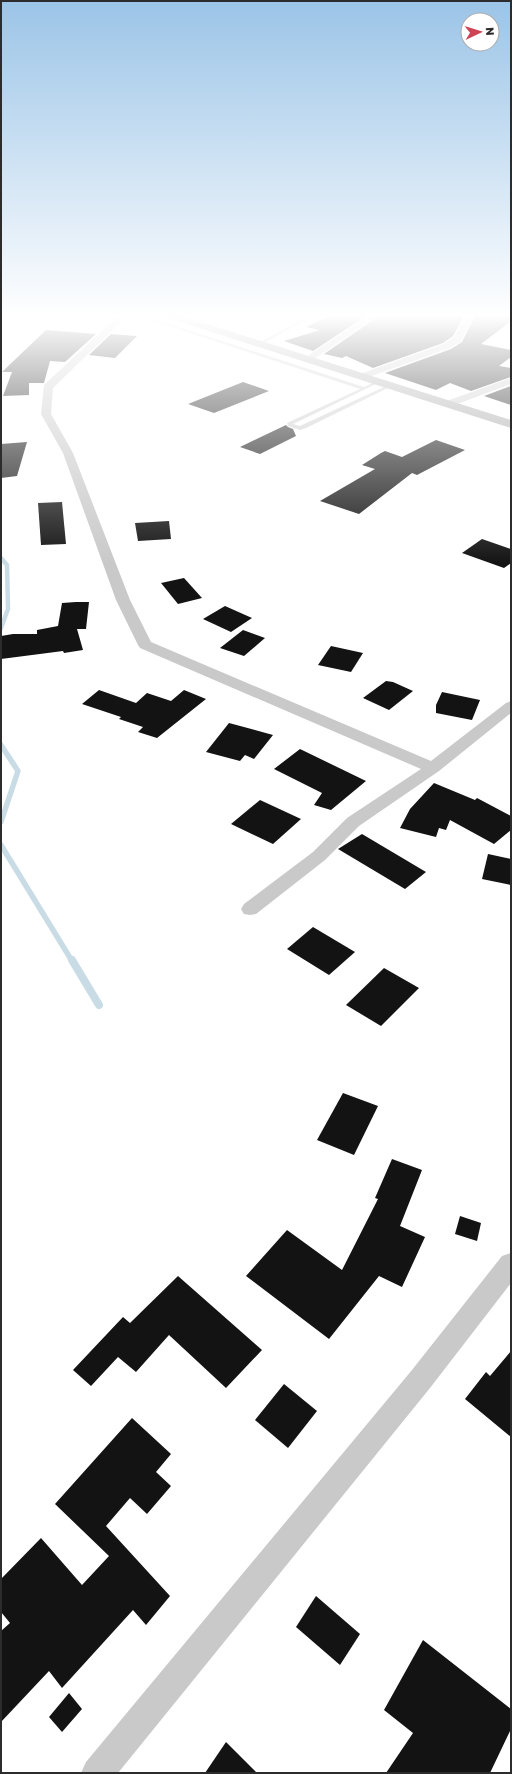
<svg xmlns="http://www.w3.org/2000/svg" width="512" height="1774" viewBox="0 0 512 1774" font-family="'Golos Text',sans-serif">
	<style>
		.lines { fill: none; stroke-linecap: round; stroke-linejoin: round }
		.stream-far2 { stroke: #c9dce6; stroke-width: 4.5 }
		.stream-far1 { stroke: #c9dce6; stroke-width: 5.5 }
		.stream { stroke: #c9dce6; stroke-width: 8 }
		.building { fill: #131313 }
		.lane { fill: #c9c9c9; fill-rule: evenodd }
		.street { fill: #c9c9c9; fill-rule: evenodd }
		.primary { fill: #a4a4a4; fill-rule: evenodd }
	</style>
	<rect width="100%" height="100%" fill="#fff"/>
	<g class="lines">
		<path class="stream-far2" d="M1 558 7 565 8 609 1 628"/>
		<g class="stream-far1">
			<path d="M1 745 18 771 1 822"/>
			<path d="M1 845 72 961"/>
		</g>
		<path class="stream" d="M72 960 99 1005"/>
	</g>
	<g class="building">
		<path d="M329 316H366L313 351 284 341 320 330 306 327Z"/>
		<path d="M379 316H464L453 336 443 343 373 368 346 356 342 358 324 354Z"/>
		<path d="M475 316H511V321L481 344 511 350V357L499 366 511 368V377L471 391 450 383 436 390 385 373 451 349 462 342Z"/>
		<path d="M46 330 96 334 65 362 50 361 44 383H29V395L3 396 12 372H2Z"/>
		<path d="M111 334 137 336 115 358 89 355Z"/>
		<path d="M243 382 269 391 214 413 188 404Z"/>
		<path d="M511 386V405L484 396Z"/>
		<path d="M286 425 288 427 293 429 296 436 260 454 240 447Z"/>
		<path d="M436 440 465 450 417 475 412 473 359 514 320 501 375 469 362 465 381 453 385 451 402 457Z"/>
		<path d="M27 442 17 476 1 478V444Z"/>
		<path d="M62 502 66 544 41 545 38 503Z"/>
		<path d="M169 521 171 539 138 541 135 523Z"/>
		<path d="M482 539 511 549V563L504 568 462 553Z"/>
		<path d="M184 578 202 598 178 604 161 583Z"/>
		<path d="M76 602H89L86 629H77L83 650 64 653 63 651 1 659V636L13 634H37V630L58 626 62 603Z"/>
		<path d="M225 606 252 618 231 632 203 619Z"/>
		<path d="M243 630 265 638 244 656 220 648Z"/>
		<path d="M331 646 363 653 351 672 318 665Z"/>
		<path d="M386 681 393 682 413 691 389 710 363 698Z"/>
		<path d="M99 690 136 703 147 693 171 701 184 690 206 699 157 738 138 732 143 727 119 719 121 717 82 704Z"/>
		<path d="M442 692 480 700 472 720 436 713V705Z"/>
		<path d="M229 723 273 735 254 759 245 755 240 761 206 752Z"/>
		<path d="M300 749 366 781 331 810 314 805 322 793 274 769Z"/>
		<path d="M434 783 475 800 477 798 511 816V830L494 844 450 820 446 830 439 828 436 837 400 828 410 809Z"/>
		<path d="M260 800 301 819 273 844 231 824Z"/>
		<path d="M362 834 426 872 405 889 338 849Z"/>
		<path d="M488 854 511 859V885L482 879Z"/>
		<path d="M313 927 355 952 329 975 287 949Z"/>
		<path d="M384 968 419 988 381 1026 346 1005Z"/>
		<path d="M343 1093 378 1106 354 1155 317 1140Z"/>
		<path d="M392 1159 422 1170 400 1226 425 1237 402 1287 379 1276 329 1339 246 1276 287 1230 342 1270 378 1199 375 1198Z"/>
		<path d="M460 1216 481 1223 477 1241 455 1234Z"/>
		<path d="M178 1276 262 1350 226 1388 169 1335 136 1372 118 1357 91 1386 73 1370 123 1317 130 1323Z"/>
		<path d="M511 1351V1437L465 1399 486 1372 490 1376Z"/>
		<path d="M284 1384 317 1411 288 1448 255 1420Z"/>
		<path d="M132 1418 171 1454 156 1472 171 1486 147 1514 130 1498 106 1526 170 1596 146 1625 133 1610 62 1688 49 1671 1 1722V1631L10 1623 1 1612V1579L41 1538 82 1585 109 1556 55 1504Z"/>
		<path d="M316 1596 360 1634 340 1665 296 1627Z"/>
		<path d="M423 1640 511 1709V1729L490 1773H386L413 1733 384 1710Z"/>
		<path d="M69 1693 82 1709 62 1732 49 1717Z"/>
		<path d="M226 1742 257 1773H205Z"/>
	</g>
	<g class="lines">
		<g class="lane">
			<path d="M103 316H109L121 320 119 321Z"/>
			<path d="M139 316H145L364 387 376 381 380 382 293 424 300 426 388 385 392 386 306 428 300 430 288 426 287 423 360 389Z"/>
			<path d="M209 316H214L199 325 195 324Z"/>
			<path d="M304 318 308 319 261 345 257 344Z"/>
		</g>
		<g class="street">
			<path d="M118 316H127L53 388 51 414 73 453 130 600 151 642 431 761 506 703 511 701V713L439 771 359 826 325 860 256 914 250 915 244 914 241 909 244 904 313 852 347 818 421 769 140 648 138 645 116 600 63 453 41 414 44 385Z"/>
			<path d="M368 316H378L311 361H305L303 359Z"/>
			<path d="M466 316H474L461 341 450 348 366 378H360L358 376 360 374 444 344 454 337Z"/>
			<path d="M511 378V384L452 406H444L443 404 444 402Z"/>
			<path d="M511 1253V1283L430 1388 118 1773H81L86 1762 412 1370 502 1256Z"/>
		</g>
		<path class="primary" d="M167 316H182L511 420V428L168 318Z"/>
	</g>
	<linearGradient id="sky" x2="0" y2="1"><stop stop-color="#9bc4e7"/><stop offset="0.56" stop-color="#fff"/><stop offset="1" stop-color="#fff" stop-opacity="0"/></linearGradient>
	<rect width="512" height="564" fill="url(#sky)"/>
	<rect width="512" height="1774" fill="none" stroke="#2c2c2c" stroke-width="4"/>
	<g transform="translate(480 32) rotate(86)"><circle r="19" fill="#ffffff" stroke="#ababab"/>
	<path d="M0-3L7 15L0 10L-7 15Z" fill="#ce4355"/>
	<text y="-6" font-size="11" font-weight="bold" text-anchor="middle" fill="#2c2c2c">N</text>
	</g>
</svg>
